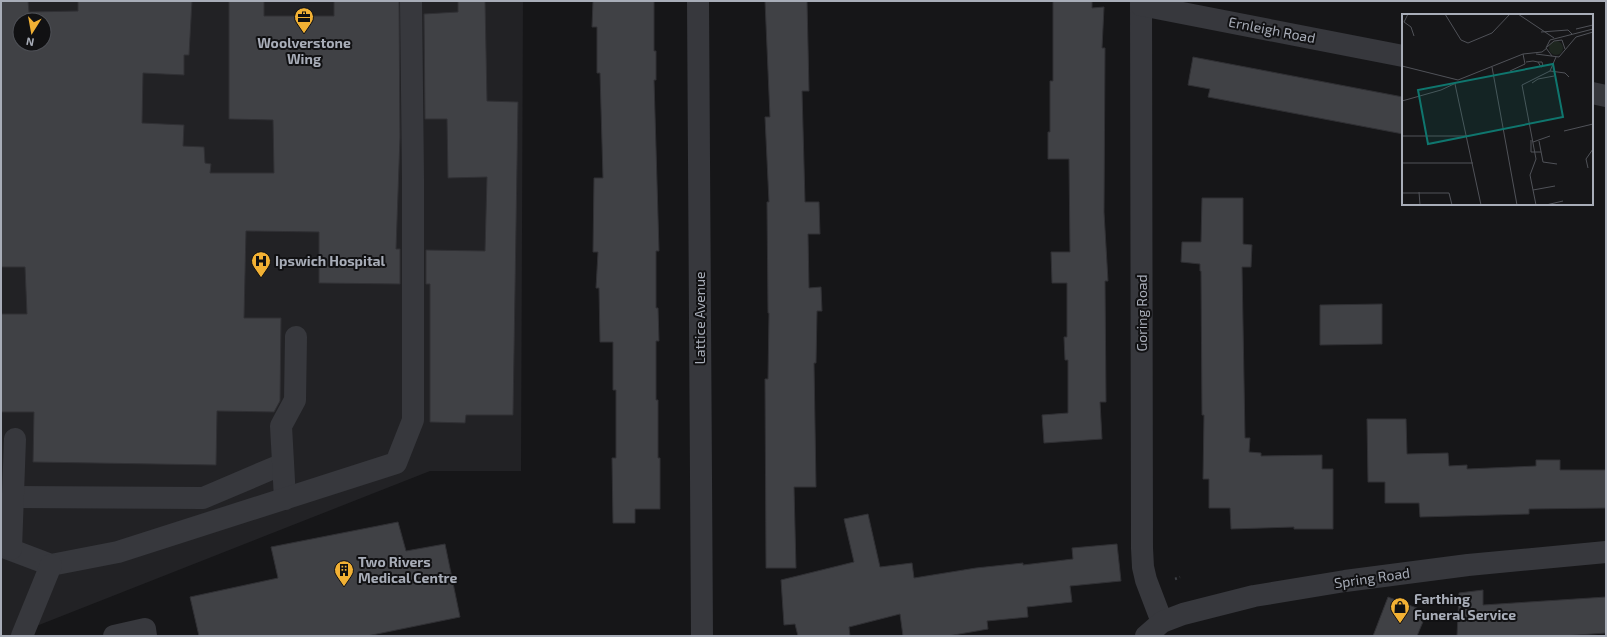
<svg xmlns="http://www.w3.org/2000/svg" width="1607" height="637" viewBox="0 0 1607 637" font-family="'Exo 2',sans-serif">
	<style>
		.built { fill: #222225; fill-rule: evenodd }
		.building { fill: #404145; stroke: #303034; fill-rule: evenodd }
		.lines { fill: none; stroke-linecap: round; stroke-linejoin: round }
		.path { stroke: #3d3f44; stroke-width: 2.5; stroke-dasharray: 2 3; stroke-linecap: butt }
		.minor { stroke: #37383d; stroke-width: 22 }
		.labels { text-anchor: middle; stroke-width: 4; stroke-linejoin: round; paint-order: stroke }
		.street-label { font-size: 14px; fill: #a8adb8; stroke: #111113 }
		.poi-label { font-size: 14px; font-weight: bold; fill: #a8adb8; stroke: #111113; text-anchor: start }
		.inset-road { fill: none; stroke: #505258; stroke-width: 1 }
		.view { fill: #0f766e; fill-opacity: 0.15; stroke: #0f766e; stroke-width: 2 }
		.inset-edge { fill: none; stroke: #a8adb8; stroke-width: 2 }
	</style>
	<rect width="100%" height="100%" fill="#161618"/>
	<path class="built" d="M1 1H523L521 471H430L11 636H1ZM20 20H44V44H20Z"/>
	<g class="building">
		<path d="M1 1H28L29 12 78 11V1H192L189 55H184V75L143 73 142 123 184 125 183 146 204 147 205 163 211 164 210 173H274L273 120 229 119V1H264V16H334V1H399L400 137 396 249H400V284L319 283V232L246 231 244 318H281L280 401 274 412 217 411 216 465 33 462 34 412H1V314H27L25 267H1ZM20 20H44V44H20Z"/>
		<path d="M458 1H485L487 101 518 102 513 415H466L465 423 430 422V284H426V250L485 251 487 177 448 178 447 119H425L424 14 458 12Z"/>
		<path d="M593 1H654V51H656V80H654L659 251H656V308H658L659 341H656V400H658V458H660V509H635V523H613L612 458H616V390H613V342H600L599 288H596L598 252H593L594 178H603L600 73H597V27H592Z"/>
		<path d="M765 1H807L809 91H802L805 202H819L820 234H808L809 288 821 287 822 311H817L816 363H814L816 487H794L796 568H766L765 379H768L769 313H768L767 202H769L765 117H770Z"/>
		<path d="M1053 1H1092V8L1104 7 1102 48H1105L1104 212 1108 281H1105L1106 402H1100L1102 439 1044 443 1042 415 1068 413V360H1065L1064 337H1067V283H1052L1051 252H1070L1069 159H1048V132H1050V81H1053Z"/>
		<path d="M1193 57 1403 97V134L1208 97 1210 89 1188 85Z"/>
		<path d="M1202 198H1243V244L1252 245 1251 267H1242L1245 438H1250L1249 452 1261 453V456L1322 455V469H1333V529H1294V527L1231 529 1230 508H1209V479H1203L1204 415H1202L1201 271H1200V264L1181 262 1182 242H1201Z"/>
		<path d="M1382 304V344L1320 345V305Z"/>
		<path d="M1367 419H1406L1407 454 1448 453 1449 466 1467 465V469L1536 466V460H1560V470H1606V508L1529 509V514L1420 517 1419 503H1385V482H1368Z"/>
		<path d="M868 514 880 567 912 563 914 578 976 568 1023 563V565L1073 559 1072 548 1117 544 1121 581 1070 586 1072 602 1027 607 1028 617 987 621 988 629 948 636H903L900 614 849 627 850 636H798L795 624 784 625 781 580 854 562 844 519Z"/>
		<path d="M398 522 406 551 445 544 460 617 367 636H199L190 597 278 578 271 547Z"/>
		<path d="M1483 590V605L1606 597V633L1564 636H1457L1459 593Z"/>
		<path d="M1388 597 1427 612 1417 636H1373Z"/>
	</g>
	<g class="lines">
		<path class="path" d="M1175 579 1180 577"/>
		<g class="minor">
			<path d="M698 1 702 636"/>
			<path d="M1141 1 1142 548 1143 567 1146 580 1162 622"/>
			<path d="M1141 5 1403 56"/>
			<path d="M1592 93 1606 96"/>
			<path d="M13 497 203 498 283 464"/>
			<path d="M285 499 281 426 295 400 296 337"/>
			<path d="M1 546 51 565 118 552 396 463 413 420V179L411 1"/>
			<path d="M11 549 15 439"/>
			<path d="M22 636 51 565"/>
			<path d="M114 636 145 629 146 636"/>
			<path d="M1146 636 1162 622 1183 614 1254 596 1345 581 1468 565 1606 552"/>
		</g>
	</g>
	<defs>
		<symbol id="office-pin" viewBox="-11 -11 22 30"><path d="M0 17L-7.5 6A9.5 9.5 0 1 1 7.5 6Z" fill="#f2b134" stroke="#111113"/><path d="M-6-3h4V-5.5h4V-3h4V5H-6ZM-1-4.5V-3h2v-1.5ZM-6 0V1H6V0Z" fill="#111"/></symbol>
		<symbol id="hospital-pin" viewBox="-11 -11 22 30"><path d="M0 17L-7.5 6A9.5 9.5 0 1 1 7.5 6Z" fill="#f2b134" stroke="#111113"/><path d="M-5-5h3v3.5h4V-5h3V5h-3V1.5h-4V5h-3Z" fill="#111"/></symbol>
		<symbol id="building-pin" viewBox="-11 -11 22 30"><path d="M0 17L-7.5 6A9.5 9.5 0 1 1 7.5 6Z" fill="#f2b134" stroke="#111113"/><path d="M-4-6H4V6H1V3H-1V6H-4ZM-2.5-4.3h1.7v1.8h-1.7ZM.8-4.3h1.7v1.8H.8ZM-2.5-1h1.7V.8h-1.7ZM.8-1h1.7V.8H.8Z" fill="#111"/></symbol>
		<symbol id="shop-pin" viewBox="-11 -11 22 30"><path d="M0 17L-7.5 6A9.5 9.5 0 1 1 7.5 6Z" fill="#f2b134" stroke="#111113"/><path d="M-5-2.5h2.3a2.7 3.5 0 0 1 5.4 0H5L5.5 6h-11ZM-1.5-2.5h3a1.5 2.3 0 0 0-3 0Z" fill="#111"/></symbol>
	</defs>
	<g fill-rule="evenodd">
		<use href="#office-pin" x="293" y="6" width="22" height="30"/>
		<use href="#hospital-pin" x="250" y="250" width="22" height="30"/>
		<use href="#building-pin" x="333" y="559" width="22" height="30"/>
		<use href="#shop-pin" x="1389" y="596" width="22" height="30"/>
	</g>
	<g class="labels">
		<g class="street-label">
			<text transform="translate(1272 30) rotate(11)" y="5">Ernleigh Road</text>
			<text transform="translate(1142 313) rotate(-90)" y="5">Goring Road</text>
			<text transform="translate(700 318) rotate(-90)" y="5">Lattice Avenue</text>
			<text transform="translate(1372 578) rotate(-8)" y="5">Spring Road</text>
		</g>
		<g class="poi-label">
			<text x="304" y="48" text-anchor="middle">Woolverstone<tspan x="304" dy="16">Wing</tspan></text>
			<text x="275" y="266">Ipswich Hospital</text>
			<text x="358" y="567">Two Rivers<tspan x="358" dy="16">Medical Centre</tspan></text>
			<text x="1414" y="604">Farthing<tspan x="1414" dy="16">Funeral Service</tspan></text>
		</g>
	</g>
	<g transform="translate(1402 14)">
		<rect width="191" height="191" fill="#161618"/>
		<path d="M147 34a7 7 0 1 1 14 0a7 7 0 1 1-14 0Z" fill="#1e261f"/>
		<path class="inset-road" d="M6 0 2 8 9 13 12 22M43 0 59 26 66 29 90 19 108 0M116 0 152 24M174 15 191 11M139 18 166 16 170 20M145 33 152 27 160 26 163 35M134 40 157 43 174 23 191 18M150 42 144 34 148 26 191 15M124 48 131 47 136 48H140L141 52 139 53 136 48M0 52 56 66 121 40 140 38 145 34M90 53 115 191M108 57 123 50 121 40M148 57 154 43M130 69 136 65 152 62M53 70 79 191M0 87 39 76 54 69M162 117 191 110M0 122H65M129 126V138H139M137 127 141 148 155 150M131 128 148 122M0 149H71M186 154 184 145 191 135M131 176 153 172M17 178 18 191M0 179H47L50 191M134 191 128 161 134 145 120 71 148 57 163 59 167 63M144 191 161 187"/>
		<path class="view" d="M151 50 161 103 26 130 16 76Z"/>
		<rect width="191" height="191" class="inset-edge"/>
	</g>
	<rect width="1607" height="637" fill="none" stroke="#a8adb8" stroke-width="4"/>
	<g transform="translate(32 32) rotate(191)"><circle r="19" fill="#111113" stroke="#4d4f55"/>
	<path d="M0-3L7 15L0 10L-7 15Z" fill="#f2b134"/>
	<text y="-6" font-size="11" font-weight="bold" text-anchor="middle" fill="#a8adb8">N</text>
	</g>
</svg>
